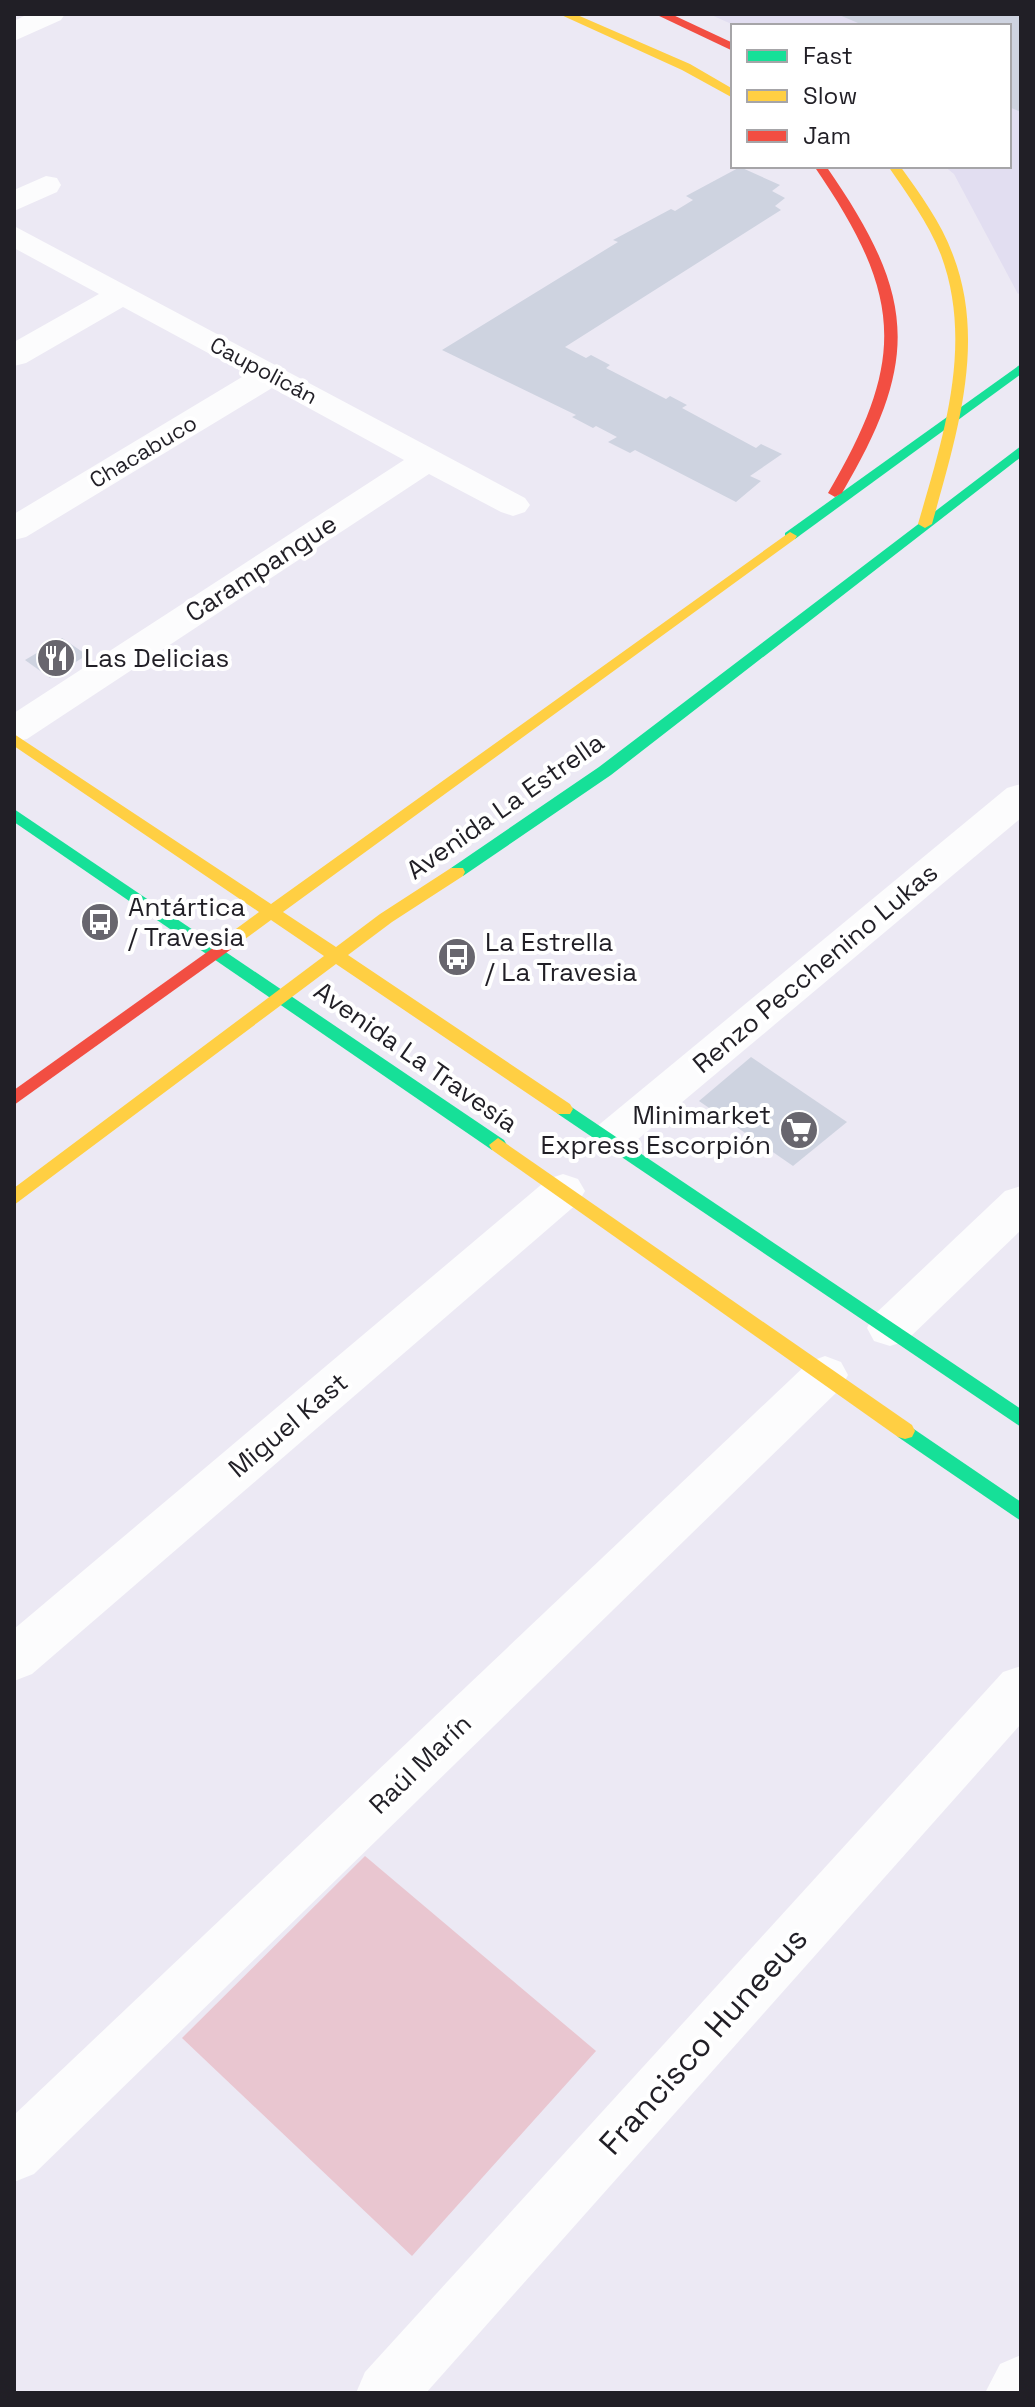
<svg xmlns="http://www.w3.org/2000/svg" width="1035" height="2407" viewBox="0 0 1035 2407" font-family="'Space Grotesk',sans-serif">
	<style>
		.built { fill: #e2def1 }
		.green { fill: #e9c6d0 }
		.building { fill: #ced3e0 }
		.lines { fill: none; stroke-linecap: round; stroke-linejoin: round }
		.street { fill: #fcfcfd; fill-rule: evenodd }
		.fast { fill: #16e098; fill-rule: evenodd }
		.slow { fill: #ffcf43; fill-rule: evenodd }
		.jam { fill: #f24e42; fill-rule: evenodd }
		.labels { text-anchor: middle; stroke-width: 8; stroke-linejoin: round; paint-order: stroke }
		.far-street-label { font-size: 22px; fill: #211f26; stroke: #fff }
		.street-label { font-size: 26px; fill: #211f26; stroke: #fff }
		.poi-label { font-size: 26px; fill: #211f26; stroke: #fff; text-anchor: start }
		.near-street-label { font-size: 32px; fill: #211f26; stroke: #fff }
	</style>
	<rect width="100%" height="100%" fill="#ece9f4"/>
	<path class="built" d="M709 14H1021V292L1018 294 954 174 944 166H1009V26H736Z"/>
	<path class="green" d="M365 1856 596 2051 412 2256 182 2038Z"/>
	<g class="building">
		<path d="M837 14H1021V112L1009 107V26H865Z"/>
		<path d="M740 167 780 185 772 191 785 198 775 206 781 210 565 347 586 358 591 355 610 365 606 368 666 399 670 396 687 405 682 408 756 448 761 444 782 454 750 476 761 481 736 502 635 450 630 453 608 442 617 437 596 426 593 428 572 417 576 415 442 350 618 242 613 240 671 209 675 211 693 200 686 196Z"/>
		<path d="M62 638 87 655 50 678 25 660Z"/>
		<path d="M751 1057 847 1122 793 1166 699 1101Z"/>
	</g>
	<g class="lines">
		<g class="street">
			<path d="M28 14H65L61 20 14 41V21Z"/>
			<path d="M46 176 57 178 61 185 57 192 14 211V190Z"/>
			<path d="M14 226 525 498 530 505 525 512 513 516 501 512 429 474 27 739 14 742V713L404 460 272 388 26 537 14 540V514L247 374 123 307 26 363 14 366V342L99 294 14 248Z"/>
			<path d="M1021 784V818L625 1150 610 1155 595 1150 588 1139 595 1128 1007 788Z"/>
			<path d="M563 1174 578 1179 585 1191 578 1203 32 1674 14 1681V1629L548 1179Z"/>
			<path d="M1021 1186V1230L906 1341 890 1346 874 1341 867 1328 874 1315 1005 1191Z"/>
			<path d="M825 1356 841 1362 848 1375 841 1388 34 2174 14 2182V2115L809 1362Z"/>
			<path d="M1021 1666V1724L426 2393H356L365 2372 1003 1672Z"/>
			<path d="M1021 2355V2393H985L1000 2364Z"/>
		</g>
		<g class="fast">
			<path d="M1021 364V374L795 539H785V533Z"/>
			<path d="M1021 446V457L611 775 463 876H451L449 872 451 868 599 767Z"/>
			<path d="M14 809 504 1140 507 1145 504 1150H492L14 822Z"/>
			<path d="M564 1102 1021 1409V1427L558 1114 555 1109 558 1104Z"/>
			<path d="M905 1423 1021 1502V1521L898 1437 895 1431 898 1425Z"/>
		</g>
		<g class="slow">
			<path d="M559 14H575L690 64 733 89V98L682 70Z"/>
			<path d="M888 166H900C920 194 941 222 953 255 987 343 956 437 932 524L925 528 918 524C943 438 974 344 941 255 928 222 907 194 888 166Z"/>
			<path d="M790 532 797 536 795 539 283 912 336 947 380 914 451 868H463L465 872 463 876 392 922 348 955 570 1104 573 1109 570 1114H558L336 964 14 1205V1188L324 956 271 920 237 945H225L223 941 225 937 259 912 14 746V734L271 904Z"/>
			<path d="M498 1138 912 1425 915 1431 912 1437 905 1439 898 1437 492 1150 489 1145Z"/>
		</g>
		<g class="jam">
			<path d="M655 14H671L733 43V51Z"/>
			<path d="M814 166H826C915 294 922 358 842 493L835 497 828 493C908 358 902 294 814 166Z"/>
			<path d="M231 935 237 937 239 941 237 945 14 1105V1090Z"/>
		</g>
	</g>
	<defs>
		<symbol id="restaurant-disc" viewBox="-11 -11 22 22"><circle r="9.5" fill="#68666e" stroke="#fff"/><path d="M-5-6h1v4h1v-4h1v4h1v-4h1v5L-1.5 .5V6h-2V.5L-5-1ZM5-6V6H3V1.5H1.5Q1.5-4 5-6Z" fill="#fff"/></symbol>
		<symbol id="bus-disc" viewBox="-11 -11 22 22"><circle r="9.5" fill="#68666e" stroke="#fff"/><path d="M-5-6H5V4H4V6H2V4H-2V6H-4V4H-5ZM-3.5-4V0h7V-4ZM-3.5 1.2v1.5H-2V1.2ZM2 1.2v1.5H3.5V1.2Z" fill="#fff"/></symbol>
		<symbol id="supermarket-disc" viewBox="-11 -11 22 22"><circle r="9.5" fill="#68666e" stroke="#fff"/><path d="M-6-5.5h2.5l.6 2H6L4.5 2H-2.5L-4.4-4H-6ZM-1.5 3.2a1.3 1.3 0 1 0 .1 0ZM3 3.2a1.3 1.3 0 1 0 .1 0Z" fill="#fff"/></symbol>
	</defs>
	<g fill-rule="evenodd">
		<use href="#restaurant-disc" x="34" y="636" width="44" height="44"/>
		<use href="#bus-disc" x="78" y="900" width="44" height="44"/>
		<use href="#bus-disc" x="435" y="935" width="44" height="44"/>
		<use href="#supermarket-disc" x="777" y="1108" width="44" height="44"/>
	</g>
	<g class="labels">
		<g class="far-street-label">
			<text transform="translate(264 370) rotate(28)" y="8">Caupolicán</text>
			<text transform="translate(143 451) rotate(-31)" y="8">Chacabuco</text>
		</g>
		<g class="street-label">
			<text transform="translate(261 568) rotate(-33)" y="9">Carampangue</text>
			<text transform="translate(505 806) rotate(-35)" y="9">Avenida La Estrella</text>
			<text transform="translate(815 968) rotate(-40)" y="9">Renzo Pecchenino Lukas</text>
			<text transform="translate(416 1057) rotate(35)" y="9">Avenida La Travesía</text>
			<text transform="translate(288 1425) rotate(-40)" y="9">Miguel Kast</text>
			<text transform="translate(420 1764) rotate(-44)" y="9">Raúl Marín</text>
		</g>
		<g class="poi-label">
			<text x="84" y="667">Las Delicias</text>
			<text x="128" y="916">Antártica<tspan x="128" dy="30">/ Travesia</tspan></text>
			<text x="485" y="951">La Estrella<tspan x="485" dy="30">/ La Travesia</tspan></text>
			<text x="771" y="1124" text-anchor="end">Minimarket<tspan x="771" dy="30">Express Escorpión</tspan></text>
		</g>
		<g class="near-street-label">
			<text transform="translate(703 2041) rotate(-48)" y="11">Francisco Huneeus</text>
		</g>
	</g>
	<rect width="1035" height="2407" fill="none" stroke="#211f26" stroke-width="32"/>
	<rect x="731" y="24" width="280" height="144" fill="#ffffff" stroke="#a6a5a8" stroke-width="2"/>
	<rect x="747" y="50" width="40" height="12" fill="#16e098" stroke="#a6a5a8" stroke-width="2"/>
	<text x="803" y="64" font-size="24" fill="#211f26">Fast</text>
	<rect x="747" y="90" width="40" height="12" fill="#ffcf43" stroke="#a6a5a8" stroke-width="2"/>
	<text x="803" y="104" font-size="24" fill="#211f26">Slow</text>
	<rect x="747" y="130" width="40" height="12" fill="#f24e42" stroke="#a6a5a8" stroke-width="2"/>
	<text x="803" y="144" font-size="24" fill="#211f26">Jam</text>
</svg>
